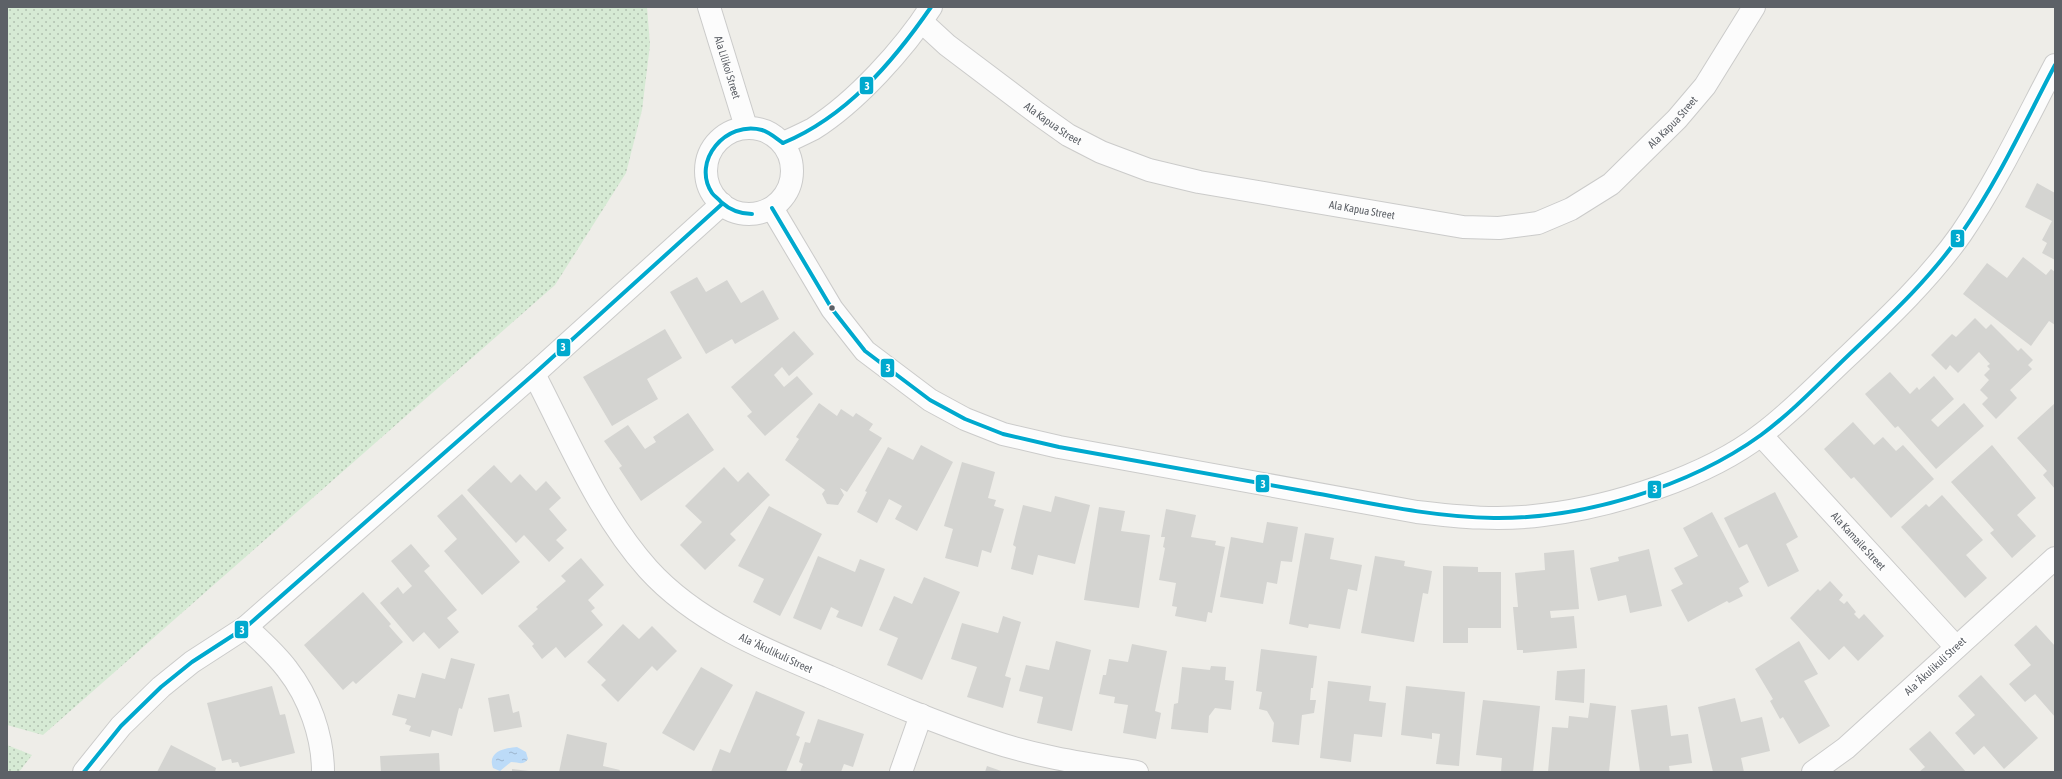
<svg xmlns="http://www.w3.org/2000/svg" width="2062" height="779" viewBox="0 0 2062 779" font-family="'Asap Condensed',sans-serif">
	<style>
		.grass { fill: url(#grass-dots) }
		.water { fill: url(#water-ripples) }
		.building { fill: #d4d4d1 }
		.lines { fill: none; stroke-linecap: round; stroke-linejoin: round }
		.minor-casing { stroke: #cbcbca; stroke-width: 24 }
		.minor { stroke: #fcfcfc; stroke-width: 22 }
		.bus-1-casing { stroke: #fff; stroke-width: 7 }
		.bus-1 { stroke: #00a9ce; stroke-width: 4 }
		.bus-dot { fill: #5d6167; stroke: #fff; stroke-width: 1.5 }
		.labels { text-anchor: middle; stroke-width: 3.5; stroke-linejoin: round; paint-order: stroke }
		.street-label { font-size: 11px; fill: #5d6167; stroke: #fff }
		.line-badge { stroke: #fff; stroke-width: 1.5 }
		.badge-label { font-size: 11px; text-anchor: middle; font-weight: bold; fill: #fff }
	</style>
	<defs>
		<pattern id="grass-dots" width="8" height="8" patternUnits="userSpaceOnUse"><rect width="8" height="8" fill="#d6ead4"/><path d="M2 2h.1M6 6h.1" fill="none" stroke="#b1c1b0" stroke-width="1.8" stroke-linecap="round"/></pattern>
		<pattern id="water-ripples" width="26" height="14" patternUnits="userSpaceOnUse"><rect width="26" height="14" fill="#bcdbf8"/><path d="M2 4q2-2 4 0t4 0M15 11q2-2 4 0t4 0" fill="none" stroke="#9cb5cd"/></pattern>
	</defs>
	<rect width="100%" height="100%" fill="#eeede8"/>
	<g class="grass">
		<path d="M7 7H647L650 45 642 110 626 173 555 285 43 735 7 725Z"/>
		<path d="M7 745 32 755 19 772H7Z"/>
	</g>
	<path class="water" d="M517 747 526 752 528 759C523 766 519 762 511 762L500 771 493 768C487 752 504 748 517 747Z"/>
	<g class="building">
		<path d="M2037 183 2055 193V260L2042 253 2047 243 2042 240 2052 221 2025 207Z"/>
		<path d="M2023 257 2046 275 2051 269 2055 272V325L2049 321 2031 346 1963 294 1987 263 2007 278Z"/>
		<path d="M697 277 706 292 727 280 741 303 763 290 779 319 735 344 732 339 706 354 670 292Z"/>
		<path d="M1975 318 1986 329 1991 324 2018 351 2021 348 2033 360 2028 365 2032 369 2010 390 2017 398 1996 419 1982 404 1988 398 1980 390 1989 380 1984 375 1990 369 1987 366 1990 364 1979 352 1958 373 1950 365 1946 370 1931 355 1952 334 1956 337Z"/>
		<path d="M665 329 682 358 647 379 658 399 612 426 583 377Z"/>
		<path d="M794 331 814 354 789 376 782 367 774 375 784 387 797 376 813 394 765 436 747 416 752 412 731 387Z"/>
		<path d="M1890 372 1910 394 1917 387 1919 390 1934 376 1954 399 1931 420 1938 427 1964 403 1984 426 1936 469 1898 426 1895 428 1865 394Z"/>
		<path d="M819 403 837 416 841 409 853 417 856 413 873 424 869 430 882 438 847 492 840 488 844 495 838 505 827 504 822 494 825 490 785 460 799 439 796 437Z"/>
		<path d="M2055 403V489L2043 475 2047 471 2017 438Z"/>
		<path d="M688 413 714 450 641 501 619 468 622 466 604 441 628 425 645 449 656 442 653 437Z"/>
		<path d="M1853 422 1874 445 1883 437 1896 451 1903 445 1934 479 1891 518 1854 477 1851 479 1824 449Z"/>
		<path d="M921 445 953 462 917 531 895 519 902 506 889 499 877 523 857 512 867 492 865 491 888 447 913 460Z"/>
		<path d="M1992 445 2036 498 2017 515 2036 536 2012 558 1990 533 1994 530 1951 482Z"/>
		<path d="M962 462 995 472 988 498 996 500 994 506 1004 509 991 553 982 550 978 567 945 558 953 529 944 526Z"/>
		<path d="M494 465 511 483 520 474 536 491 546 481 561 498 549 509 567 530 556 540 564 548 549 562 524 535 516 543 467 490Z"/>
		<path d="M724 467 738 482 748 472 770 495 730 534 736 540 705 570 680 545 702 522 685 506Z"/>
		<path d="M1775 492 1798 537 1786 544 1799 571 1768 587 1747 544 1739 548 1724 518Z"/>
		<path d="M462 494 520 562 482 595 444 551 457 539 437 516Z"/>
		<path d="M1942 495 1983 540 1966 555 1987 578 1965 598 1901 527 1926 504 1929 507Z"/>
		<path d="M1055 496 1090 505 1075 564 1038 555 1033 575 1011 569 1016 547 1013 545 1023 505 1051 512Z"/>
		<path d="M769 506 822 534 780 616 753 602 764 579 738 566Z"/>
		<path d="M1099 507 1125 511 1121 531 1150 535 1139 608 1084 600Z"/>
		<path d="M1166 509 1196 515 1191 537 1216 541 1215 545 1225 547 1212 613 1208 612 1206 622 1175 616 1177 607 1172 606 1176 583 1159 580 1165 548 1163 547 1165 537H1161Z"/>
		<path d="M1712 512 1749 582 1739 588 1743 596 1729 603 1727 601 1688 622 1671 590 1683 584 1674 568 1698 556 1683 528Z"/>
		<path d="M1267 522 1298 527 1292 562 1281 561 1277 584 1267 582 1263 604 1220 597 1231 537 1263 543Z"/>
		<path d="M1305 533 1334 538 1330 559 1362 565 1357 591 1348 589 1340 629 1309 624 1308 628 1289 624Z"/>
		<path d="M411 544 430 566 424 571 457 610 447 618 459 632 439 649 424 632 413 642 380 603 398 587 403 594 412 586 391 561Z"/>
		<path d="M1649 549 1662 606 1630 613 1626 595 1598 601 1590 568 1619 561 1618 557Z"/>
		<path d="M1574 550 1579 609 1550 611 1551 618 1574 616 1577 648 1523 653V650H1517L1513 607H1518L1515 573 1545 570 1544 553Z"/>
		<path d="M818 556 855 572 860 559 885 569 862 627 836 617 839 611 831 607 821 630 793 618Z"/>
		<path d="M1375 556 1405 561 1404 566 1432 571 1428 594 1423 593 1414 642 1361 633Z"/>
		<path d="M581 558 604 585 588 600 595 608 591 611 603 625 565 658 556 647 542 659 532 646 534 644 518 626 538 609 536 607 566 581 561 576Z"/>
		<path d="M1443 566 1478 567V572H1501V628H1468V643H1443Z"/>
		<path d="M924 577 960 592 922 680 887 665 898 638 879 630 894 596 912 604Z"/>
		<path d="M1830 581 1843 595 1839 600 1844 604 1847 601 1856 612 1854 614 1859 619 1864 614 1884 636 1858 661 1844 646 1829 660 1790 618 1818 589 1820 591Z"/>
		<path d="M363 592 391 624 389 626 403 642 356 684 353 681 343 690 304 645Z"/>
		<path d="M1003 616 1021 622 1005 676 1011 678 1003 708 967 697 977 667 951 659 962 623 998 633Z"/>
		<path d="M623 624 639 639 652 626 677 651 657 671 652 666 618 702 601 685 606 680 587 662Z"/>
		<path d="M2036 625 2055 646V717L2035 694 2025 702 2009 684 2031 665 2014 645Z"/>
		<path d="M1056 641 1091 650 1072 731 1037 723 1043 697 1019 691 1026 665 1049 670Z"/>
		<path d="M1799 641 1818 674 1804 681 1830 726 1799 744 1783 717 1780 719 1770 701 1773 699 1755 669Z"/>
		<path d="M1132 644 1167 651 1155 711 1161 713 1156 739 1123 733 1128 705 1114 703 1115 697 1099 694 1103 675H1106L1109 659 1128 662Z"/>
		<path d="M1261 649 1317 656 1313 688H1311L1310 700H1316L1314 713 1302 715 1299 745 1272 742 1274 723 1267 711 1259 709 1262 692 1256 691Z"/>
		<path d="M451 658 475 664 462 709 459 708 452 736 432 730 430 737 409 731 411 726 405 724 407 719 392 715 398 694 415 698 422 673 445 679Z"/>
		<path d="M1211 666 1226 667 1225 680 1234 681 1231 710 1215 708 1209 716 1208 733 1171 729 1174 704 1178 703 1182 667 1210 670Z"/>
		<path d="M701 667 733 685 694 751 662 733Z"/>
		<path d="M1585 669 1584 703 1555 700 1557 671Z"/>
		<path d="M1981 675 2038 738 2004 769 1984 746 1974 755 1955 733 1975 715 1958 696Z"/>
		<path d="M1328 681 1371 686 1369 701 1386 703 1382 737 1354 734 1351 762 1320 758Z"/>
		<path d="M272 686 280 715 285 714 295 753 240 767 238 762 232 763 231 759 222 761 207 703Z"/>
		<path d="M1406 686 1465 692 1459 766 1436 764 1440 734 1432 733V739L1401 735Z"/>
		<path d="M756 691 805 712 796 735 800 737 786 772H711L720 749 730 753Z"/>
		<path d="M509 694 513 713 519 711 522 727 494 732 488 698Z"/>
		<path d="M1735 698 1741 722 1762 717 1770 751 1741 758 1744 772H1713L1698 707Z"/>
		<path d="M1483 700 1540 706 1533 772H1501L1502 758 1476 755Z"/>
		<path d="M1590 703 1616 706 1609 772H1548L1552 727 1568 728 1569 716 1588 718Z"/>
		<path d="M1667 705 1671 736 1688 734 1692 763 1669 766 1670 772H1640L1631 710Z"/>
		<path d="M818 719 864 734 853 767 844 764 841 772H800L803 764 799 762 805 742 810 743Z"/>
		<path d="M1930 731 1966 772H1919L1925 767 1909 749Z"/>
		<path d="M567 734 607 743 603 766 620 770 619 772H559Z"/>
		<path d="M171 745 216 768 215 772H157Z"/>
		<path d="M439 753 440 772H381L380 756Z"/>
		<path d="M987 766 1004 772H985Z"/>
		<path d="M512 769 529 771V772H512Z"/>
	</g>
	<g class="lines">
		<defs>
			<g id="minor">
				<path id="s1" d="M709 7 746 127"/>
				<path id="s2" d="M922 22 947 45 1037 113 1068 135 1101 152 1149 170 1199 182 1463 227 1499 228 1538 223 1571 209 1611 184 1677 119 1705 86 1754 7"/>
				<circle cx="749" cy="171" r="43"/>
				<path d="M783 143C793 139 803 134 813 129 856 102 904 49 931 7"/>
				<path d="M772 208 832 309 865 351 930 400 965 419 1003 434 1059 447 1417 512C1459 517 1501 521 1543 515 1612 507 1707 477 1762 434 1794 410 1821 381 1849 355 1889 317 1929 279 1961 234 1997 181 2025 122 2055 65"/>
				<path d="M534 374C568 439 598 513 648 569 696 622 765 650 830 677 883 700 936 723 991 741 1038 757 1088 764 1137 772"/>
				<path id="s3" d="M1761 435 1956 647"/>
				<path d="M246 627C260 640 275 653 287 669 309 697 323 736 323 772"/>
				<path d="M84 772 121 726 161 687 192 662 246 627 534 374 722 204"/>
				<path d="M901 772 921 715"/>
				<path d="M1813 772 1846 748 2055 558"/>
			</g>
		</defs>
		<use href="#minor" class="minor-casing"/>
		<use href="#minor" class="minor"/>
		<defs>
			<g id="bus-1">
				<path d="M783 143C846 117 893 62 931 7"/>
				<path d="M772 208 832 309 865 351 930 400 965 419 1003 434 1059 447C1142 462 1225 477 1309 492 1370 503 1431 517 1494 518 1583 519 1689 487 1761 435 1795 410 1824 378 1855 349 1893 313 1931 277 1961 234 1998 181 2025 122 2055 65"/>
				<path d="M752 214C740 214 730 210 721 202 719 199 714 196 712 193 691 161 726 120 762 130 769 132 777 139 783 143"/>
				<path d="M84 772 121 726 161 687 192 662 246 627 534 374 722 204"/>
			</g>
		</defs>
		<use href="#bus-1" class="bus-1-casing"/>
		<use href="#bus-1" class="bus-1"/>
	</g>
	<circle class="bus-dot" cx="832" cy="308" r="3.5"/>
	<g class="labels">
		<g class="street-label">
			<text dy="4" stroke="none"><textPath href="#s1" startOffset="63">Ala Lilikoi Street</textPath></text>
			<text dy="4" stroke="none"><textPath href="#s2" startOffset="838">Ala Kapua Street</textPath></text>
			<text dy="4" stroke="none"><textPath href="#s2" startOffset="166">Ala Kapua Street</textPath></text>
			<text dy="4" stroke="none"><textPath href="#s2" startOffset="490">Ala Kapua Street</textPath></text>
			<text dy="4" stroke="none"><textPath href="#s3" startOffset="144">Ala Kamaile Street</textPath></text>
			<text transform="translate(776 653) rotate(25)" y="4">Ala ʻĀkulikuli Street</text>
			<text transform="translate(1935 666) rotate(-43)" y="4">Ala ʻĀkulikuli Street</text>
		</g>
	</g>
	<g class="line-badge">
		<rect x="859" y="76" width="15" height="19" rx="4" fill="#00a9ce"/>
		<rect x="1950" y="229" width="15" height="19" rx="4" fill="#00a9ce"/>
		<rect x="556" y="338" width="15" height="19" rx="4" fill="#00a9ce"/>
		<rect x="880" y="358" width="15" height="20" rx="4" fill="#00a9ce"/>
		<rect x="1255" y="474" width="15" height="19" rx="4" fill="#00a9ce"/>
		<rect x="1647" y="480" width="15" height="19" rx="4" fill="#00a9ce"/>
		<rect x="234" y="620" width="15" height="19" rx="4" fill="#00a9ce"/>
	</g>
	<g class="badge-label">
		<text x="867" y="90">3</text>
		<text x="1958" y="242">3</text>
		<text x="563" y="351">3</text>
		<text x="888" y="372">3</text>
		<text x="1263" y="488">3</text>
		<text x="1655" y="493">3</text>
		<text x="242" y="634">3</text>
	</g>
	<rect width="2062" height="779" fill="none" stroke="#5d6167" stroke-width="16"/>
</svg>
